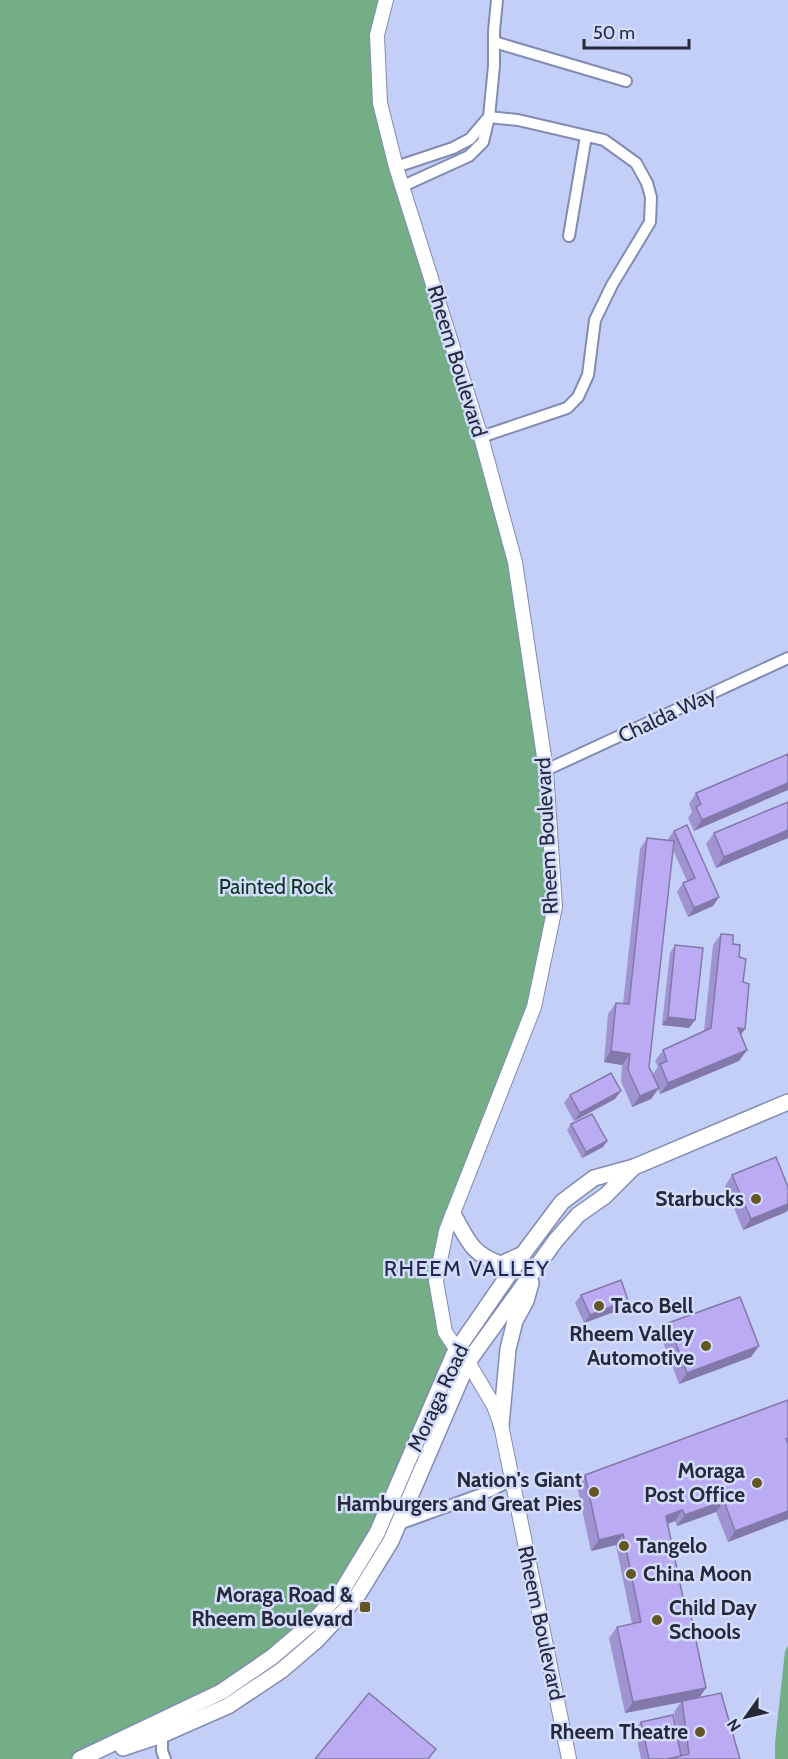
<svg xmlns="http://www.w3.org/2000/svg" width="788" height="1759" viewBox="0 0 788 1759" font-family="Cabin,sans-serif">
	<style>
		.green { fill: #74ae86 }
		.lines { fill: none; stroke-linecap: round; stroke-linejoin: round }
		.minor-casing { stroke: #828cb2; stroke-width: 14 }
		.tertiary-casing { stroke: #828cb2; stroke-width: 16 }
		.secondary-casing { stroke: #828cb2; stroke-width: 18 }
		.minor { stroke: #fff; stroke-width: 10 }
		.tertiary { stroke: #fff; stroke-width: 14 }
		.secondary { stroke: #fff; stroke-width: 15 }
		.wall { fill: #a093d1 }
		.shaded-wall { fill: #8278aa }
		.building { fill: #baabf3; stroke: #8278aa; stroke-width: 1.5 }
		.poi-dot { fill: #645623; stroke: #d4dcfe; stroke-width: 2 }
		.labels { text-anchor: middle; stroke-width: 5; stroke-linejoin: round; paint-order: stroke }
		.street-label { font-size: 21px; fill: #252938; stroke: #d4dcfe }
		.park-label { font-size: 21px; fill: #0d351d; stroke: #d4dcfe }
		.poi-label { font-size: 21px; font-weight: bold; fill: #252938; stroke: #d4dcfe; text-anchor: end }
		.neighbourhood-label { font-size: 22px; letter-spacing: 1.5px; fill: #212746; stroke: #d4dcfe }
	</style>
	<rect width="100%" height="100%" fill="#c4cff8"/>
	<g class="green">
		<path d="M0 0H386L377 35 380 103 517 573 555 907 534 1007 462 1194 436 1281 457 1350 343 1589 272 1657 80 1759H0Z"/>
		<path d="M788 1646V1759H775V1743L785 1651Z"/>
	</g>
	<g class="lines">
		<defs>
			<g id="minor">
				<path d="M494 42 626 81"/>
				<path d="M396 167 453 148 470 139 487 119"/>
				<path d="M403 186 469 156 483 142 489 117 494 66V31L497 0"/>
				<path d="M569 236 586 136"/>
				<path d="M481 437 567 408 578 397 588 375 595 320 612 285 650 222 651 197 647 183 636 163 604 140 518 120 489 117"/>
				<path d="M546 770 788 658"/>
				<path d="M399 1524 490 1491 511 1480"/>
				<path d="M162 1735V1751L165 1759"/>
			</g>
			<path id="tertiary" d="M386 0 377 35 380 103 396 167 481 437 515 562 546 770 555 907 534 1007 446 1231 436 1281 445 1332 457 1350 468 1362 494 1406 501 1425 569 1759"/>
			<g id="secondary">
				<path d="M453 1214C468 1240 471 1254 501 1264L523 1254"/>
				<path d="M501 1425 508 1349 515 1321 526 1301 531 1283"/>
				<path d="M123 1748 162 1735 228 1706 282 1670 317 1640 356 1598 391 1541 468 1362 556 1240 578 1215 605 1196 632 1169"/>
				<path d="M80 1759 221 1692 272 1657 312 1623 343 1589 377 1533 454 1354 523 1254 562 1202 594 1178 634 1167 788 1102"/>
			</g>
		</defs>
		<use href="#minor" class="minor-casing"/>
		<use href="#tertiary" class="tertiary-casing"/>
		<use href="#secondary" class="secondary-casing"/>
		<use href="#minor" class="minor"/>
		<use href="#tertiary" class="tertiary"/>
		<use href="#secondary" class="secondary"/>
	</g>
	<g class="wall">
		<path d="M788 754 694 831 688 818 692 812 689 804 696 793Z"/>
		<path d="M788 802V838L716 868 706 844 714 833Z"/>
		<path d="M674 831 719 897 713 906 688 917 677 892 683 883 687 881 673 850 649 1067 653 1074 658 1067 655 1061 663 1050 704 1031 713 945 721 934 733 944 739 957 743 982 741 1034 747 1050 739 1061 660 1094 658 1089 651 1099 632 1107 621 1081 622 1065 604 1062 608 1014 616 1003 623 1004 640 849 647 838 669 840 668 839Z"/>
		<path d="M675 945 695 1020 689 1028 662 1025 670 953Z"/>
		<path d="M570 1095 615 1099 574 1121 564 1103Z"/>
		<path d="M571 1124 607 1141 603 1147 582 1158 567 1130Z"/>
		<path d="M732 1175 786 1212 743 1230 725 1186Z"/>
		<path d="M581 1295 628 1300 622 1309 584 1323 575 1303Z"/>
		<path d="M668 1323 759 1346 751 1357 679 1384 660 1334Z"/>
		<path d="M788 1400V1519L728 1542 716 1512 677 1526 675 1521 667 1524 686 1612 706 1688 699 1698 740 1759H641L635 1730 641 1722 678 1739 674 1712 681 1702 625 1713 609 1638 617 1627 632 1624 616 1545 591 1551 577 1486 585 1475Z"/>
	</g>
	<g class="shaded-wall">
		<path d="M788 783V790L694 831 702 820Z"/>
		<path d="M788 830V838L716 868 724 857Z"/>
		<path d="M719 897 713 906 688 917 694 908Z"/>
		<path d="M668 1017 695 1020 689 1028 662 1025Z"/>
		<path d="M738 1028 745 1029 737 1040Z"/>
		<path d="M747 1050 739 1061 660 1094 668 1083Z"/>
		<path d="M611 1051 630 1054 622 1065 604 1062Z"/>
		<path d="M659 1088 651 1099 632 1107 640 1096Z"/>
		<path d="M621 1091 615 1099 574 1121 580 1113Z"/>
		<path d="M607 1141 603 1147 582 1158 586 1152Z"/>
		<path d="M788 1204V1210L786 1212 743 1230 751 1219Z"/>
		<path d="M628 1300 622 1309 584 1323 590 1315Z"/>
		<path d="M759 1346 751 1357 679 1384 687 1373Z"/>
		<path d="M724 1501 716 1512 677 1526 685 1515Z"/>
		<path d="M682 1510 675 1521 658 1527 666 1516Z"/>
		<path d="M788 1511V1519L728 1542 735 1531Z"/>
		<path d="M623 1534 616 1545 591 1551 599 1540Z"/>
		<path d="M706 1688 698 1699 625 1713 633 1702Z"/>
	</g>
	<g class="building">
		<path d="M788 754V783L702 820 696 807 701 804 696 793Z"/>
		<path d="M788 802V830L724 857 714 833Z"/>
		<path d="M687 825 719 897 694 908 683 883 695 878 674 831Z"/>
		<path d="M647 838 674 841 649 1067 659 1088 640 1096 628 1070 630 1054 611 1051 616 1003 629 1004Z"/>
		<path d="M721 934 733 935V944L740 945 739 957 746 959 743 982 749 984 745 1029 738 1028 747 1050 668 1083 660 1064 667 1061 663 1050 711 1028Z"/>
		<path d="M675 945 703 948 695 1020 668 1017Z"/>
		<path d="M611 1073 621 1091 580 1113 570 1095Z"/>
		<path d="M592 1114 607 1141 586 1152 571 1124Z"/>
		<path d="M776 1157 788 1187V1204L751 1219 732 1175Z"/>
		<path d="M621 1280 628 1300 590 1315 581 1295Z"/>
		<path d="M740 1297 759 1346 687 1373 668 1323Z"/>
		<path d="M788 1400V1438L786 1439 788 1444V1511L735 1531 724 1501 685 1515 682 1510 666 1516 686 1612H690L706 1688 633 1702 617 1627 641 1622 623 1534 599 1540 585 1475Z"/>
		<path d="M369 1693 436 1749 428 1759H315Z"/>
		<path d="M721 1693 740 1759H667L689 1754 682 1701Z"/>
		<path d="M673 1715 681 1756 667 1759H649L641 1722Z"/>
	</g>
	<g class="poi-dot">
		<circle cx="756" cy="1199" r="6"/>
		<circle cx="599" cy="1306" r="6"/>
		<circle cx="706" cy="1346" r="6"/>
		<circle cx="757" cy="1483" r="6"/>
		<circle cx="594" cy="1492" r="6"/>
		<circle cx="624" cy="1546" r="6"/>
		<circle cx="631" cy="1574" r="6"/>
		<rect x="359" y="1601" width="12" height="12" rx="3"/>
		<circle cx="657" cy="1620" r="6"/>
		<circle cx="700" cy="1732" r="6"/>
	</g>
	<g class="labels">
		<g class="street-label">
			<text transform="translate(457 361) rotate(73)" y="7">Rheem Boulevard</text>
			<text transform="translate(667 715) rotate(-25)" y="7">Chalda Way</text>
			<text transform="translate(547 836) rotate(-93)" y="7">Rheem Boulevard</text>
			<text transform="translate(438 1398) rotate(-65)" y="7">Moraga Road</text>
			<text transform="translate(541 1623) rotate(78)" y="7">Rheem Boulevard</text>
		</g>
		<g class="park-label">
			<text x="276" y="894">Painted Rock</text>
		</g>
		<g class="poi-label">
			<text x="744" y="1206">Starbucks</text>
			<text x="611" y="1313" text-anchor="start">Taco Bell</text>
			<text x="694" y="1341">Rheem Valley<tspan x="694" dy="24">Automotive</tspan></text>
			<text x="745" y="1478">Moraga<tspan x="745" dy="24">Post Office</tspan></text>
			<text x="582" y="1487">Nation's Giant<tspan x="582" dy="24">Hamburgers and Great Pies</tspan></text>
			<text x="636" y="1553" text-anchor="start">Tangelo</text>
			<text x="643" y="1581" text-anchor="start">China Moon</text>
			<text x="353" y="1602">Moraga Road &amp;<tspan x="353" dy="24">Rheem Boulevard</tspan></text>
			<text x="669" y="1615" text-anchor="start">Child Day<tspan x="669" dy="24">Schools</tspan></text>
			<text x="688" y="1739">Rheem Theatre</text>
		</g>
		<g class="neighbourhood-label">
			<text x="467" y="1276">RHEEM VALLEY</text>
		</g>
	</g>
	<g transform="translate(746 1717) rotate(236)" stroke="#d4dcfe" stroke-width="4.5" paint-order="stroke">
	<path d="M0-4.5L10 22L0 15L-10 22Z" fill="#252938"/>
	<text y="-9" font-size="16" font-weight="bold" text-anchor="middle" fill="#252938">N</text>
	</g>
	<path d="M584 39v9h105v-9" fill="none" stroke="#252938" stroke-width="3"/>
	<text x="593" y="39" font-size="18" fill="#252938" stroke="#d4dcfe" stroke-width="4.5" paint-order="stroke">50 m</text>
</svg>
